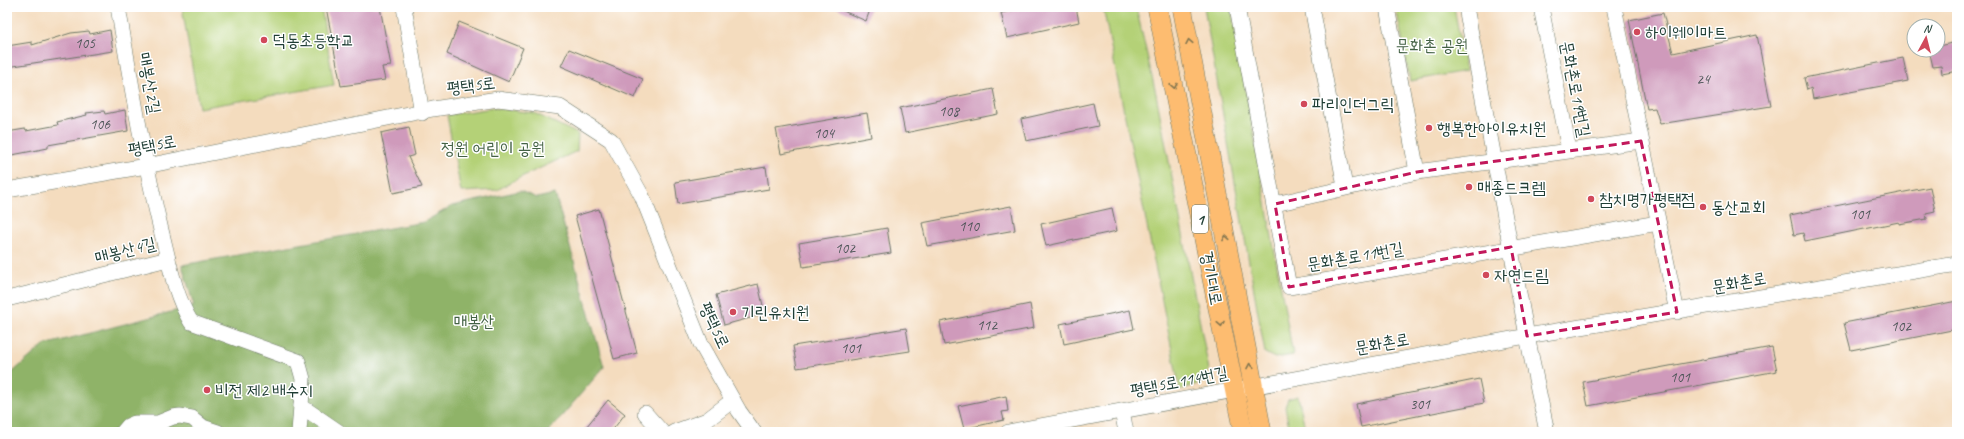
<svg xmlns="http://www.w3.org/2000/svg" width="1964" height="439" viewBox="0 0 1964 439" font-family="Caveat,'Poor Story',sans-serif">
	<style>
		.green { fill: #b4d177; stroke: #6a8756 }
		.forest { fill: #8fb368; stroke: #57784e }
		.building { fill: #cf9abb }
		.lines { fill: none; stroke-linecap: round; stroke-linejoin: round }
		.minor-casing { stroke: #6a7564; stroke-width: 16 }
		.major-casing { stroke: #6a7564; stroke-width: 20 }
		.minor { stroke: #fff; stroke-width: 15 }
		.major { stroke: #fdbc70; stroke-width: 19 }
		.oneway { stroke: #83764f }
		.marked { fill: none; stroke: #c2185b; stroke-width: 3; stroke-dasharray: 8 5; stroke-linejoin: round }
		.poi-dot { fill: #d1495b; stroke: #fff; stroke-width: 1.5 }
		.labels { text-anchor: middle; stroke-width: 3; stroke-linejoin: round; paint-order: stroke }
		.number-label { font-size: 15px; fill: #4b5456 }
		.shield { fill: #fff; stroke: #627771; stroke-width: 1 }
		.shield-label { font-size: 16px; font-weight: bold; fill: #1f3d34 }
		.poi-label { font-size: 17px; fill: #1f3d34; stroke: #fff; text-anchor: start }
		.park-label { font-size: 17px; fill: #446245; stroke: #fff }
		.street-label { font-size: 17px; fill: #1f3d34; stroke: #fff }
	</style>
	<rect width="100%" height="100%" fill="#fff"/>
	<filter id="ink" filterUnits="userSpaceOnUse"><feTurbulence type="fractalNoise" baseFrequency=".025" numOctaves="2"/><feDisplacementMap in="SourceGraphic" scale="8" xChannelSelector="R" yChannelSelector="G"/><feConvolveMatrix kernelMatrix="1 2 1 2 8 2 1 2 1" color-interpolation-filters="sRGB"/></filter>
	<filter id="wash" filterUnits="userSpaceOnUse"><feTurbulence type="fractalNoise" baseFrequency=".012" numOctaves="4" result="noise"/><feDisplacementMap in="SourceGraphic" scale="16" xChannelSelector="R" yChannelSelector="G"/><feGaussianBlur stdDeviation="0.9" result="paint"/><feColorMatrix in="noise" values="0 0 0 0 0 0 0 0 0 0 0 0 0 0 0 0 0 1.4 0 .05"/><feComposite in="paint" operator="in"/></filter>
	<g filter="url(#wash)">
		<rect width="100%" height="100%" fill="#f4dcbe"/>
		<g class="green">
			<path d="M182 7H321L334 85 199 108Z"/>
			<path d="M1103 7H1136L1156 94 1209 370 1203 382 1180 390Z"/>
			<path d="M1204 7H1231L1293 355 1275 358 1265 353Z"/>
			<path d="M1396 7H1454L1466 71 1410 81Z"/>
			<path d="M493 108 534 113 578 134 577 151 519 178 497 190 461 192 447 115Z"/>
			<path d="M1298 396 1306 432H1290L1285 407 1288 399Z"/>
		</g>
		<path class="forest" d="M520 191 537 198 555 194 604 367 548 432H7V377L44 345 194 306 182 265 424 222 452 206Z"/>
		<g id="blocks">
			<g class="building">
				<path d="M326 7H380L391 66 382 67 385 80 341 86Z"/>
				<path d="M834 7H871L866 21Z"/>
				<path d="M1030 7H1076L1079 22 1007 38 1001 13Z"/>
				<path d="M1663 13 1673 53 1757 35 1771 106 1660 124 1655 108 1647 109 1629 20Z"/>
				<path d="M459 22 523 48 509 82 447 54Z"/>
				<path d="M110 30 113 51 7 67V46L32 42V45L71 33 89 31 90 34Z"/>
				<path d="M1957 42V71L1942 74 1941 66 1933 67 1929 50H1938V46Z"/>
				<path d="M569 49 643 79 635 98 561 66Z"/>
				<path d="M1903 58 1908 81 1813 99 1811 88 1807 90 1804 78Z"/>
				<path d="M993 89 998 114 905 133 900 108Z"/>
				<path d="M1093 103 1098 126 1026 141 1021 119Z"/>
				<path d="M125 110 128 131 48 145V148L7 156V132L25 129 26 131 58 125 57 122 87 115 86 113 104 111 105 114Z"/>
				<path d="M867 113 871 137 781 154 776 129Z"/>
				<path d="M409 127 415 155 408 157 422 187 393 193 381 133Z"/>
				<path d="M766 167 769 189 678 204 675 182Z"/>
				<path d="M1930 187 1935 211 1926 213 1927 219 1899 224V222L1805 241 1803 233 1794 235 1790 215Z"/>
				<path d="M1011 206 1015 230 927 246 922 223Z"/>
				<path d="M1112 208 1117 231 1046 246 1041 224Z"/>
				<path d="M599 209 637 353 614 359 575 216Z"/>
				<path d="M887 228 891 253 803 267 799 243Z"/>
				<path d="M758 284 765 314 724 325 716 295Z"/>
				<path d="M1957 301V329L1851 350 1844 323Z"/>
				<path d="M1030 304 1034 328 944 345 940 322Z"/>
				<path d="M1130 310 1134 329 1064 344 1060 324Z"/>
				<path d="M906 328 910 351 797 368 793 346Z"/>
				<path d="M1772 347 1777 371 1588 406 1583 382Z"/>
				<path d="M1479 379 1484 403 1361 427 1356 404Z"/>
				<path d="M1006 396 1008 411 1002 412 1004 420 964 429 958 406Z"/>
				<path d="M608 400 625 414 611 432H582Z"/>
			</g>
		</g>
	</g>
	<g filter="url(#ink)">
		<use href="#blocks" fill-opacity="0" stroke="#6a7564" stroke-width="1"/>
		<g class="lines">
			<defs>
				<g id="minor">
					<path d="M118 7C131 82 143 156 161 230 169 261 174 294 191 322L298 361 303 379 299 432"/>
					<path d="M404 7 422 113"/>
					<path d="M1237 7 1289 287 1658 223"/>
					<path d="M1312 7 1345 187"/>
					<path d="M1387 7 1417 172"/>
					<path d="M1541 7 1569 150"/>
					<path d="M1614 7 1677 312"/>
					<path d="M7 190 146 166 433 109 498 99 560 107 611 140 642 196 701 344 739 411 754 432"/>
					<path d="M1275 204 1417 172 1641 141"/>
					<path d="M7 299 168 259"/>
					<path d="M301 406 339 432"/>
					<path d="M1122 411 1126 432"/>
					<path d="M645 413 662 432"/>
					<path d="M123 432 128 426 135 423H158L173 417 180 416 192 418 203 427 218 432"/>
					<path d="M674 432 707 420 733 400"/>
					<path d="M1008 432 1527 336 1466 7"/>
					<path d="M1547 432 1527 336 1957 264"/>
				</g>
				<g id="major">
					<path d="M1157 7 1243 432"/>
					<path d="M1182 7 1262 432"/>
				</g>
			</defs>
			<use href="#minor" class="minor-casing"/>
			<use href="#major" class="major-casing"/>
			<use href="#minor" class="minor"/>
			<use href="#major" class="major"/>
		</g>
		<defs><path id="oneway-chevron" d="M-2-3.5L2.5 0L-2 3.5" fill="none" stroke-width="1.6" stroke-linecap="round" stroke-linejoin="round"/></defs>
		<g class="oneway">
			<use href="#oneway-chevron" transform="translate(1189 42) rotate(-101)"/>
			<use href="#oneway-chevron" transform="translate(1174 86) rotate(79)"/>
			<use href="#oneway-chevron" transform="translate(1226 238) rotate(-101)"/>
			<use href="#oneway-chevron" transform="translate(1221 324) rotate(79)"/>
			<use href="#oneway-chevron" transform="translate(1250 366) rotate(-101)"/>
		</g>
	</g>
	<path class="marked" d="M1641 141 1677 312 1527 336 1511 247 1289 287 1275 204 1417 172Z"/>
	<g class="poi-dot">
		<circle cx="1637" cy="32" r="4"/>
		<circle cx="264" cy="40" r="4"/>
		<circle cx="1304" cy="104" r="4"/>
		<circle cx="1429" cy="128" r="4"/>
		<circle cx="1469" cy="187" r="4"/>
		<circle cx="1591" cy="199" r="4"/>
		<circle cx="1703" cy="207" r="4"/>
		<circle cx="1486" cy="275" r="4"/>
		<circle cx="733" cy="312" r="4"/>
		<circle cx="207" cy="390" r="4"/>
	</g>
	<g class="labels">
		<g class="number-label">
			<text x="85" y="48">105</text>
			<text x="1703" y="84">24</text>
			<text x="949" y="116">108</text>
			<text x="100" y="129">106</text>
			<text x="824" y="138">104</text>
			<text x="1860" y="219">101</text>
			<text x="969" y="231">110</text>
			<text x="845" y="253">102</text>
			<text x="987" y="330">112</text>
			<text x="1901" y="331">102</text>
			<text x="851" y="353">101</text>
			<text x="1680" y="382">101</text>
			<text x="1420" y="409">301</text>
		</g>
		<rect class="shield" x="1192" y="205" width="16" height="28" rx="3"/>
		<g class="shield-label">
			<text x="1200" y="225">1</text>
		</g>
		<g class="poi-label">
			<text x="1645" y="38">하이웨이마트</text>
			<text x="272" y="46">덕동초등학교</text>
			<text x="1312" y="110">파리인더그릭</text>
			<text x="1437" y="134">행복한아이유치원</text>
			<text x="1477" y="193">매종드크렘</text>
			<text x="1599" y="205">참치명가평택점</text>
			<text x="1711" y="213">동산교회</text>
			<text x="1494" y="281">자연드림</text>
			<text x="741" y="318">기린유치원</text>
			<text x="215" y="396">비전 제2 배수지</text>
		</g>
		<g class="park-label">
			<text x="1432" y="51">문화촌 공원</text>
			<text x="493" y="154">정원 어린이 공원</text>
			<text x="474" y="327">매봉산</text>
		</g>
		<g class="street-label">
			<text transform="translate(150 83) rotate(80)" y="6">매봉산2길</text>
			<text transform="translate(471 85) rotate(-7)" y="6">평택5로</text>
			<text transform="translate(1576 89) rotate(79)" y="6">문화촌로19번길</text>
			<text transform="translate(152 145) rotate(-11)" y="6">평택5로</text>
			<text transform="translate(125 250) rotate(-14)" y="6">매봉산4길</text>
			<text transform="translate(1355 256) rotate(-10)" y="6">문화촌로11번길</text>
			<text transform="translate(1212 278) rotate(79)" y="6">경기대로</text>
			<text transform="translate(1739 282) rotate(-10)" y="6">문화촌로</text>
			<text transform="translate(715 325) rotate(65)" y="6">평택5로</text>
			<text transform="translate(1382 343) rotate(-10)" y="6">문화촌로</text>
			<text transform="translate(1179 381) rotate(-11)" y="6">평택5로114번길</text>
		</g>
	</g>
	<rect width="1964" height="439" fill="none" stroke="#fff" stroke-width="24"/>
	<g transform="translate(1926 38) rotate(7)"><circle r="19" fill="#ffffff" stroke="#a5b1ae"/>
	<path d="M0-3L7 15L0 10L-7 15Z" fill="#d1495b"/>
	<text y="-6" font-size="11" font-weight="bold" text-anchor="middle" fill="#1f3d34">N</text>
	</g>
</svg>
